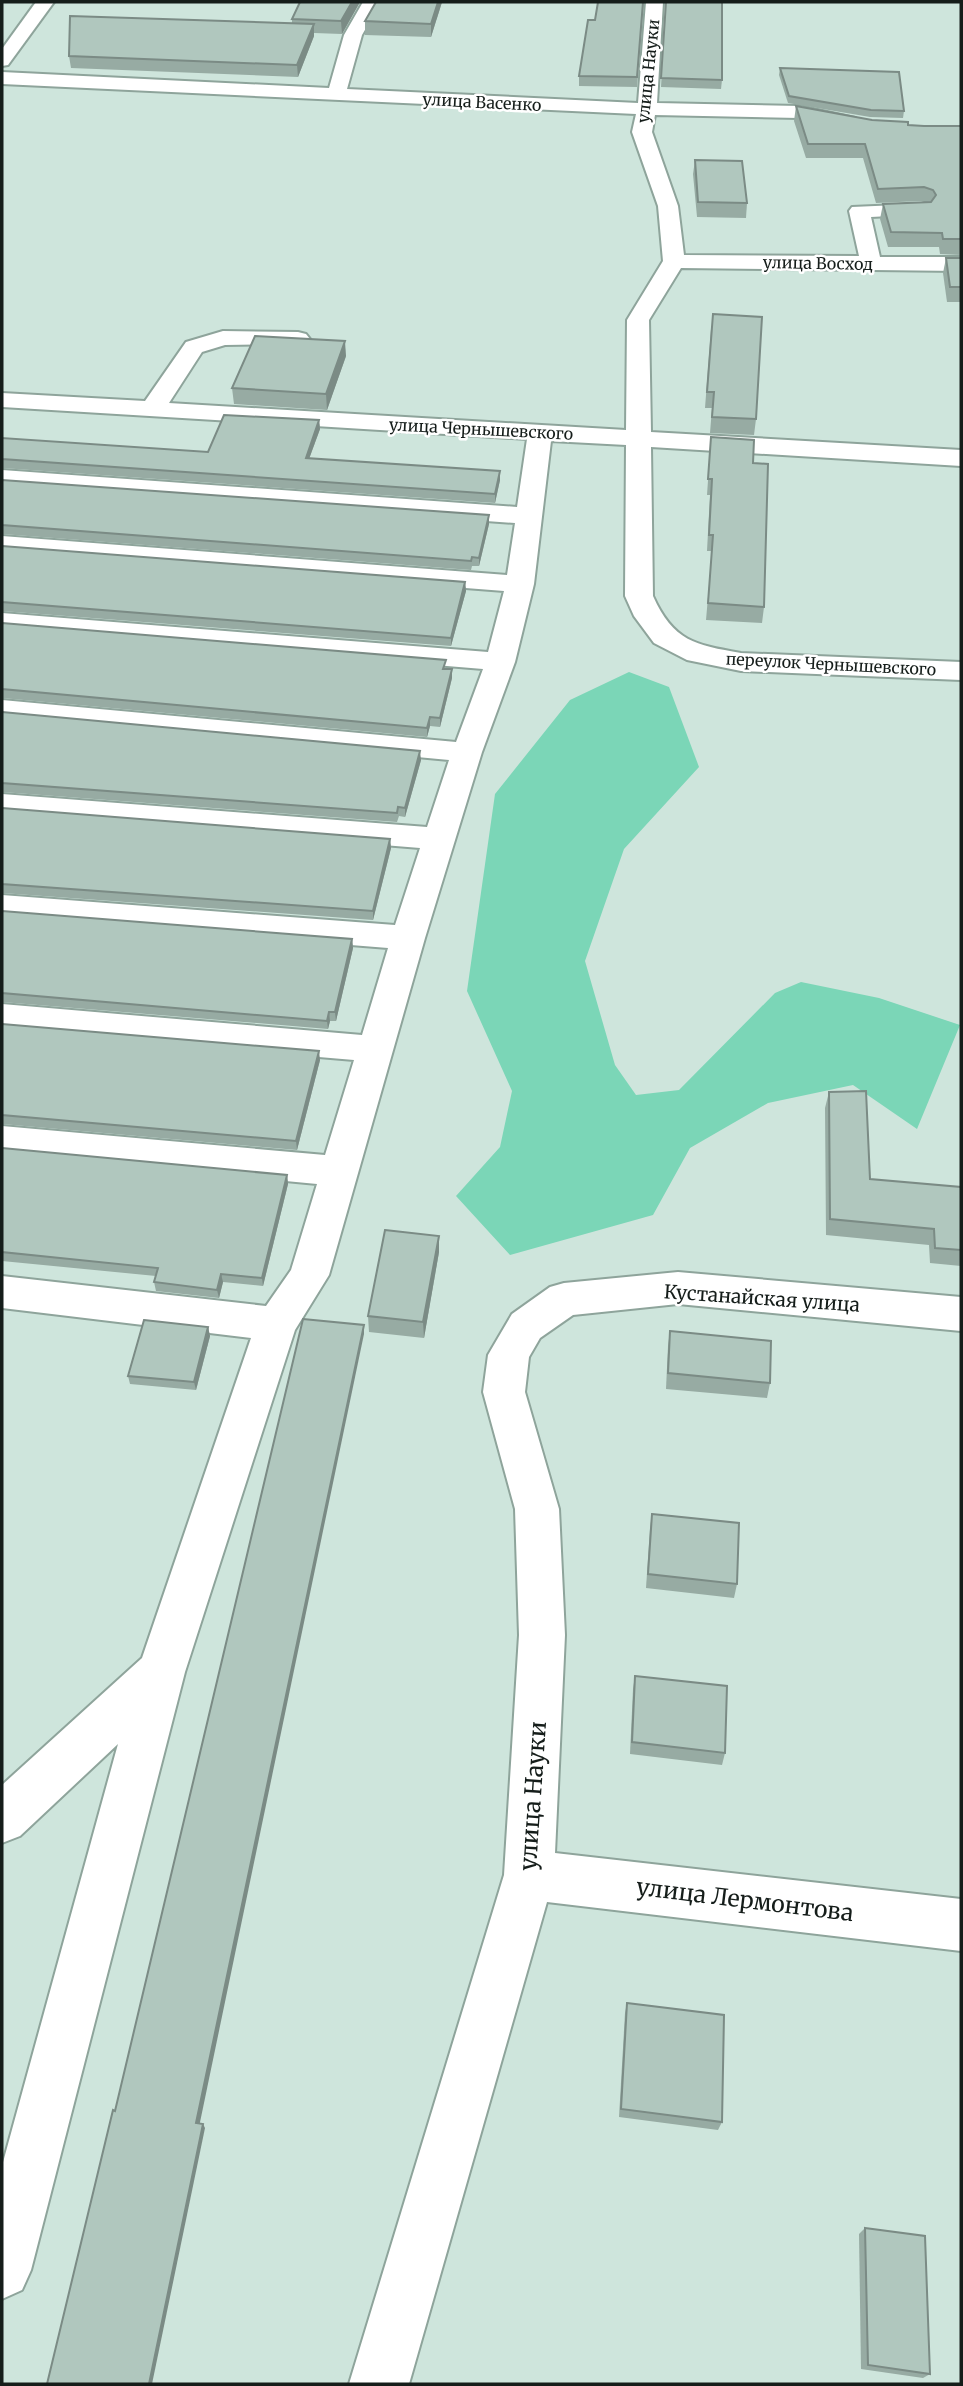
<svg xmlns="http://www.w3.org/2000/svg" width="963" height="2386" viewBox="0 0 963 2386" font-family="Merriweather,serif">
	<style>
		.green { fill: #7bd6b7 }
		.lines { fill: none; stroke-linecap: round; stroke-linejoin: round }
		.minor-casing { stroke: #8ea49b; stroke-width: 4 }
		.minor { fill: #fff; fill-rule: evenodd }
		.wall { fill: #97aba3 }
		.shaded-wall { fill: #7b8b85 }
		.building { fill: #b0c7be; stroke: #7b8b85; stroke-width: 2 }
		.labels { text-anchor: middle; stroke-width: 5; stroke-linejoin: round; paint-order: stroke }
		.far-street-label { font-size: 16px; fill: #151d1a; stroke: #fff }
		.street-label { font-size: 19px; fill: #151d1a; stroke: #fff }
		.near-street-label { font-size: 23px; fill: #151d1a; stroke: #fff }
	</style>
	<rect width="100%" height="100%" fill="#cee5dc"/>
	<path class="green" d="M629 672 669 687 699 767 624 849 585 961 615 1065 636 1095 679 1090 775 993 801 982 879 998 960 1025 917 1129 853 1085 768 1103 690 1148 653 1215 510 1255 456 1196 500 1147 512 1091 467 991 495 794 570 700Z"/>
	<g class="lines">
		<defs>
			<g id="minor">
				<path d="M36 2H54L8 65 2 66V49Z"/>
				<path d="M363 2H381L362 35 347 89 638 103 646 2H663L657 103 799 106 855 118 858 122 848 128 799 118 655 115 652 132 678 206 684 255 859 256 849 211 852 207 921 204 928 206 931 210 928 214 871 217 880 257H961V271L681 268 649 320 651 432 961 450V466L651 447 653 596C673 641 695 645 741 653L961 662V680L741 671 687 660 654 643 634 616 625 596 626 445 551 441 534 584 515 662 482 752 425 938 329 1275 295 1330 185 1672 31 2270 22 2290 2 2299V2166L118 1744 20 1836 2 1843V1785L142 1658 251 1338 2 1308V1276L266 1306 291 1270 317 1184 2 1154V1126L325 1155 354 1060 2 1030V1004L362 1035 388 948 2 917V895L395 925 420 848 2 814V794L427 827 449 760 2 718V700L456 742 483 669 2 629V613L488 652 504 591 2 552V536L507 575 515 523 2 486V470L517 507 527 439 2 407V393L145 401 186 342 223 331 298 332 306 334 310 339 306 344 225 345 202 352 169 403 626 430 627 320 663 261 658 206 632 132 636 114 2 84V72L329 88 344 35Z"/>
				<path d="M678 1272 961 1297V1331L678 1304 573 1315 540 1338 529 1357 525 1392 559 1509 565 1635 555 1853 961 1899V1951L547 1902 409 2384H349L504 1875 519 1635 515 1509 483 1392 488 1355 512 1314 550 1287 564 1283Z"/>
			</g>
		</defs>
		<use href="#minor" class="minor-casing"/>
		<use href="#minor" class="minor"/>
	</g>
	<g class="wall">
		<path d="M300 2H360L342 34 314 33V36L298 77 71 68 69 56 292 24V19Z"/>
		<path d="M376 2H442L431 37 365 35V21Z"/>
		<path d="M644 2 637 87 579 86V76L595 20Z"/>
		<path d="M666 2 722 80 721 89 661 87Z"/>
		<path d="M780 68 904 111 903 118 870 117 788 103 779 75Z"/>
		<path d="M796 106 872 120 908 125 924 126H961V255L940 254 939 247H888L880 219 883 204 924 202 921 201 876 203 863 158H806L794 121Z"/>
		<path d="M695 160 747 203 746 218 697 217 693 174Z"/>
		<path d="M946 258H961V302H947L943 273Z"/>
		<path d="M711 329 756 419 754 435 710 433 712 408H705Z"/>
		<path d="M346 356 327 410 234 404 232 388Z"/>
		<path d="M319 420 320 429 309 459 500 480 495 503 2 468V438L208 452Z"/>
		<path d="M711 437 753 463 764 607 762 623 706 620 712 551H707L710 495H707Z"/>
		<path d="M2 480 489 524 479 566H472L471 570 2 534Z"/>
		<path d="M2 546 465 582 466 591 451 646 2 611Z"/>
		<path d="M2 623 446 669 452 678 440 727 430 726 427 737 2 698Z"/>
		<path d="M2 712 421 760 405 817 399 816 397 822 2 792Z"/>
		<path d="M2 808 390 839 391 848 373 920 2 893Z"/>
		<path d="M2 911 352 939 353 948 336 1021H330L328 1029 2 1002Z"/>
		<path d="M2 1024 320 1060 297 1150 2 1124Z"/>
		<path d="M829 1092 870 1179 961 1187V1266L930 1263 929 1245 826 1235 825 1108Z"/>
		<path d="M2 1148 287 1175 288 1184 263 1286 223 1282 219 1298 156 1291 154 1282 156 1276 2 1261Z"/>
		<path d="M439 1236V1252L424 1338 369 1332 368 1316Z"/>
		<path d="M208 1327 210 1336 196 1390 130 1384 128 1376Z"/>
		<path d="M670 1331 770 1383 767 1398 666 1389 668 1346Z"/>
		<path d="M652 1514 737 1584 734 1598 646 1588 650 1528Z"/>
		<path d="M635 1676 725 1753 722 1765 630 1754 633 1689Z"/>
		<path d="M627 2003 722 2122 718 2130 619 2117 625 2013Z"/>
		<path d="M865 2228 930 2374 923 2378 861 2369 859 2234Z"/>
	</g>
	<g class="shaded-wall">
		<path d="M352 2H360L342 34 341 21Z"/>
		<path d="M438 2H442L431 37V24Z"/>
		<path d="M314 24V36L298 77 297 65Z"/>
		<path d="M345 341 346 356 327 410 326 394Z"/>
		<path d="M319 420 320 429 306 467V458Z"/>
		<path d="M500 471V480L495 503V494Z"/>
		<path d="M489 515V524L479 566V558Z"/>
		<path d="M465 582 466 591 451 646V638Z"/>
		<path d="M452 669V678L440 727V718Z"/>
		<path d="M430 717V726L427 737V728Z"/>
		<path d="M420 751 421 760 405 817V808Z"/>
		<path d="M390 839 391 848 373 920V911Z"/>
		<path d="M352 939 353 948 336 1021 335 1012Z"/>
		<path d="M329 1012 330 1021 328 1029 327 1021Z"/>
		<path d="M319 1051 320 1060 297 1150 296 1141Z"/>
		<path d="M287 1175 288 1184 263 1286 262 1278Z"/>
		<path d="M439 1236V1252L424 1338 423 1322Z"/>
		<path d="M221 1274 223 1282 219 1298 217 1290Z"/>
		<path d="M364 1325V1334L199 2127 196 2123Z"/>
		<path d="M208 1327 210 1336 196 1390 194 1382Z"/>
		<path d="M203 2124 205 2128 152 2384H149Z"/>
	</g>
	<g class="building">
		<path d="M300 2H352L341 21 292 19Z"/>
		<path d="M376 2H438L431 24 365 21Z"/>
		<path d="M598 2H643L637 77 579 76 588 20H595Z"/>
		<path d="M666 2H722V80L661 78Z"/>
		<path d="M70 16 314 24 297 65 69 56Z"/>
		<path d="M780 68 899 72 904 111 871 110 789 96Z"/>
		<path d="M796 106 872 120 908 122V125L924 126H961V239H943L942 233 891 232 883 204 931 202 936 195 933 190 924 187 878 189 865 144H808Z"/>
		<path d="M695 160 742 161 747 203 698 202Z"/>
		<path d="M946 258H961V287H950Z"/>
		<path d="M713 314 762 317 756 419 712 417 714 392H707Z"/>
		<path d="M255 336 345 341 326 394 232 388Z"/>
		<path d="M224 415 319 420 306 458 500 471 495 494 2 459V438L208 452Z"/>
		<path d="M711 437 754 440 753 463 768 464 764 607 708 603 713 535H709L712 479H708Z"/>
		<path d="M2 480 489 515 479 558 472 557 471 561 2 525Z"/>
		<path d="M2 546 465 582 451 638 2 602Z"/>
		<path d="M2 623 446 660 443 669H452L440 718 430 717 427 728 2 689Z"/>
		<path d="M2 712 420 751 405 808 398 807 397 813 2 783Z"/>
		<path d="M2 808 390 839 373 911 2 884Z"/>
		<path d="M2 911 352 939 335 1012H329L327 1021 2 993Z"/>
		<path d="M2 1024 319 1051 296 1141 2 1115Z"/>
		<path d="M866 1091 870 1179 961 1187V1250L935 1248 934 1229 830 1219 829 1092Z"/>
		<path d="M2 1148 287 1175 262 1278 221 1274 217 1290 154 1282 158 1268 2 1252Z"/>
		<path d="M385 1230 439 1236 423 1322 368 1316Z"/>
		<path d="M303 1319 364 1325 196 2123 203 2124 149 2384H47L113 2110 115 2111Z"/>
		<path d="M144 1320 208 1327 194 1382 128 1376Z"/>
		<path d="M670 1331 771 1341 770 1383 668 1373Z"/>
		<path d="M652 1514 739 1523 737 1584 648 1574Z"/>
		<path d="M635 1676 727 1686 725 1753 632 1742Z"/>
		<path d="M627 2003 724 2015 722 2122 621 2109Z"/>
		<path d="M865 2228 925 2236 930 2374 868 2365Z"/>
	</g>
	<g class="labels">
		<g class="far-street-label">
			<text transform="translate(648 71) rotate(-84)" y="6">улица Науки</text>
			<text transform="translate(482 102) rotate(3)" y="6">улица Васенко</text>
			<text transform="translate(818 263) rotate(1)" y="6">улица Восход</text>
			<text transform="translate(481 429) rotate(3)" y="6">улица Чернышевского</text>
			<text transform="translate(831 664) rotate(3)" y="6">переулок Чернышевского</text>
		</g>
		<g class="street-label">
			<text transform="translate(762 1298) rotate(4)" y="7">Кустанайская улица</text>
		</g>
		<g class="near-street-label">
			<text transform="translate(533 1796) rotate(-86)" y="8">улица Науки</text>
			<text transform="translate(745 1900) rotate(7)" y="8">улица Лермонтова</text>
		</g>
	</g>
	<rect width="963" height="2386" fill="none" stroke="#151d1a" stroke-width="7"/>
</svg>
